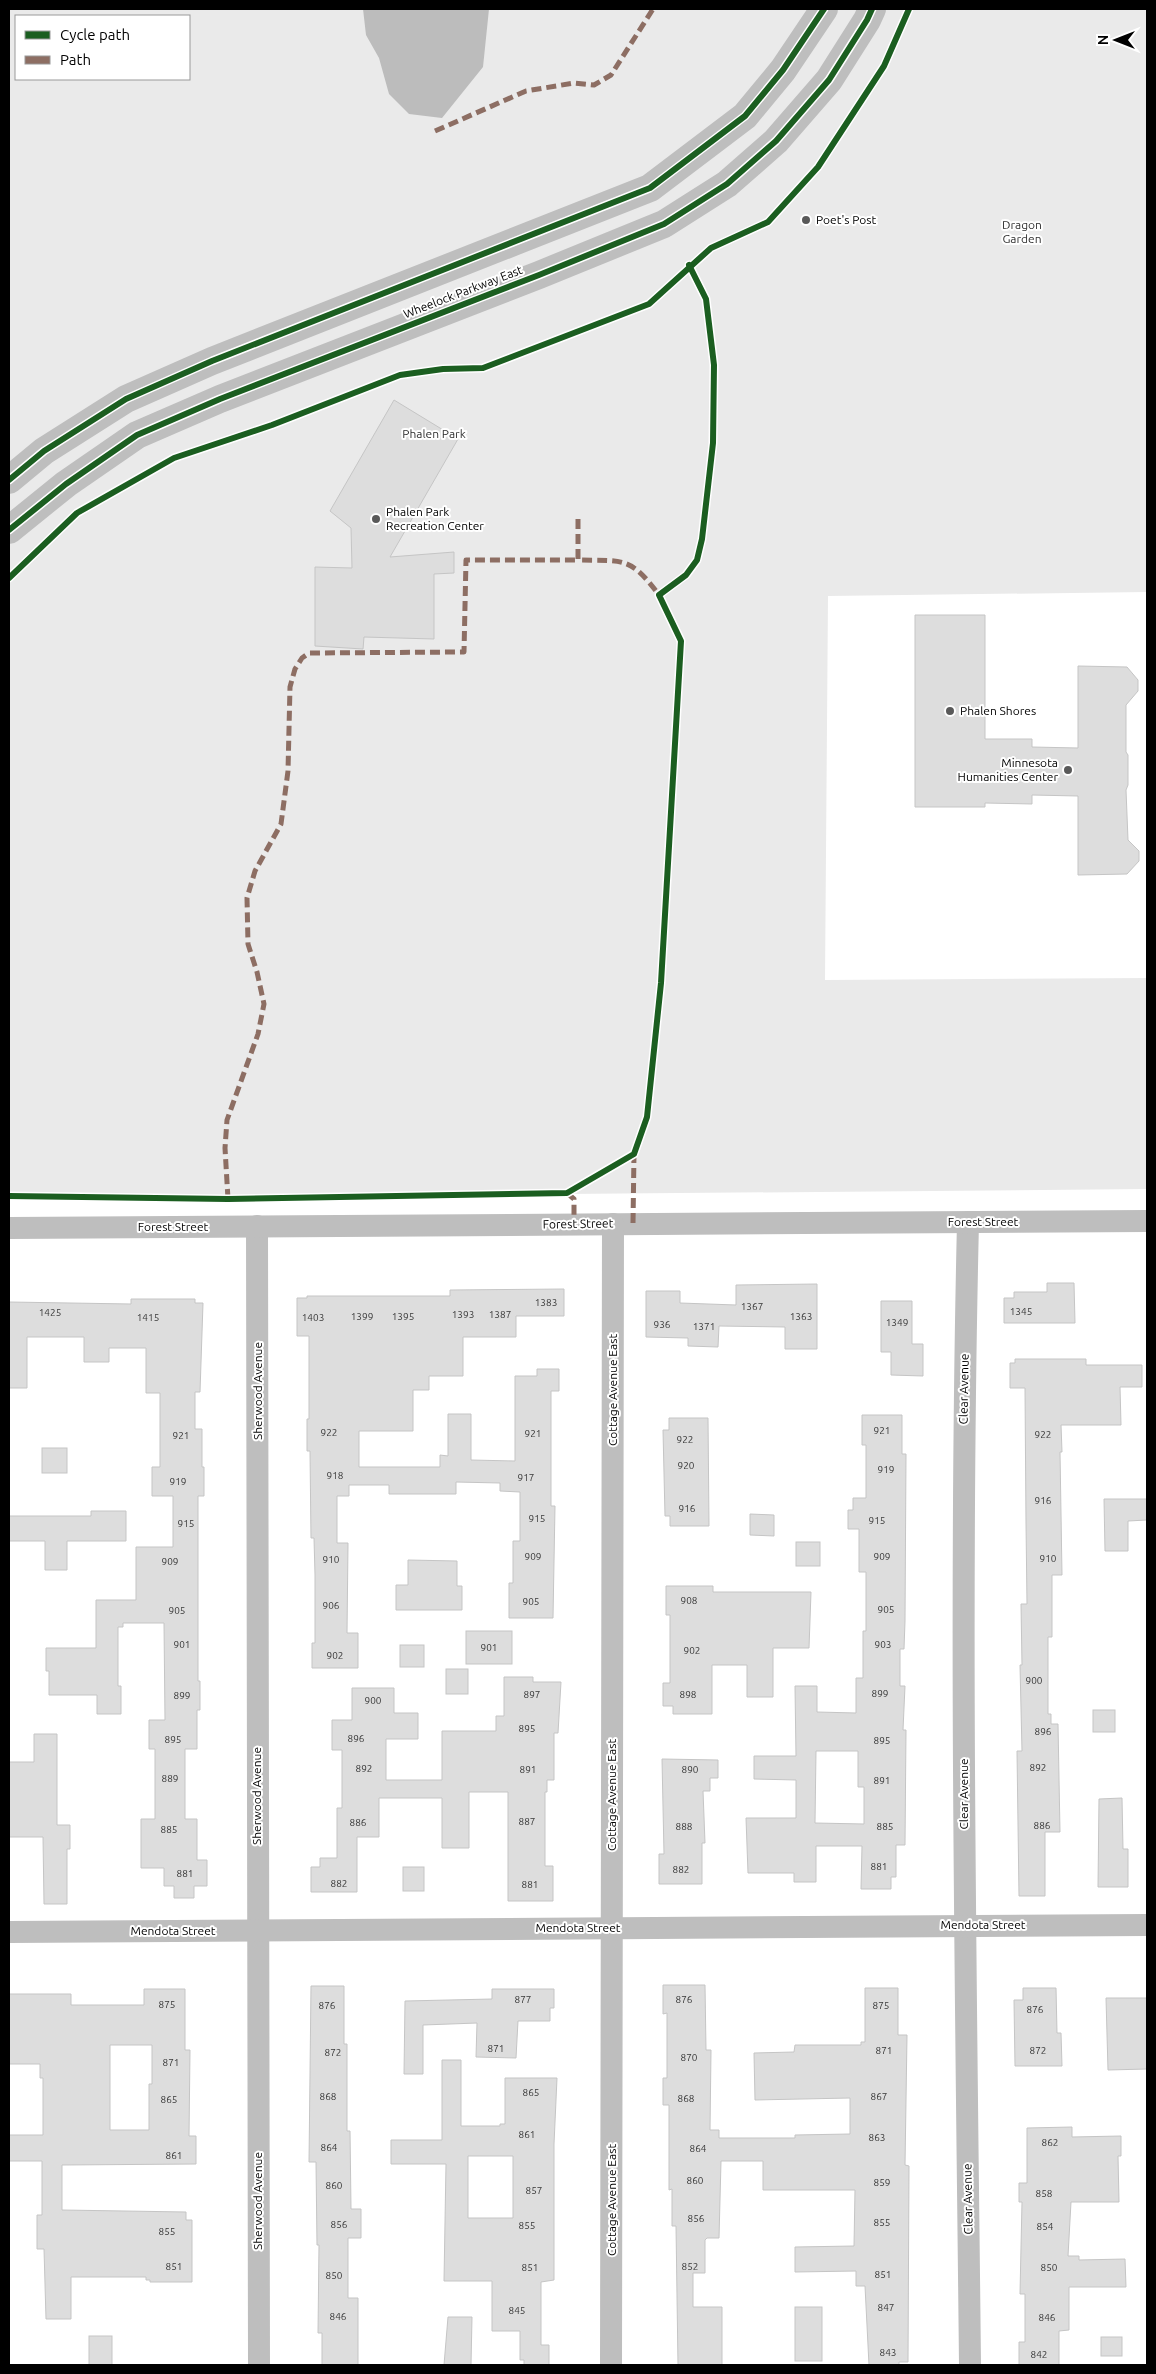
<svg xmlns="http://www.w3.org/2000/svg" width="1156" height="2374" viewBox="0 0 1156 2374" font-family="Ubuntu,sans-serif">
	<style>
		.green { fill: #eaeaea; fill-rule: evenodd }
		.water { fill: #bcbcbc }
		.building { fill: #ddd; stroke: #c5c5c5; fill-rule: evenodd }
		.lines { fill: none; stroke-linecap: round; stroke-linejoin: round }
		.minor { stroke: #bebebe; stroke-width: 22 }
		.tertiary { stroke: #bebebe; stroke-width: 28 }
		.quiet { stroke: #8d6e63; stroke-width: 5; stroke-dasharray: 10 5; stroke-linecap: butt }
		.cycleway-casing { stroke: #fff; stroke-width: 9 }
		.cycleway { stroke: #1b5e20; stroke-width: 6 }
		.poi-dot { fill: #595959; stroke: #fff; stroke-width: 2 }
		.labels { text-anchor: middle; stroke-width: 4; stroke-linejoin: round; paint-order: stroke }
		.number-label { font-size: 10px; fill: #373737 }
		.poi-label { font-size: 12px; fill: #000; stroke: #fff; text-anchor: start }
		.park-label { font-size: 12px; fill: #303030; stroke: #fff }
		.street-label { font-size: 12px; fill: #000; stroke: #fff }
	</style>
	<rect width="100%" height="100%" fill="#fff"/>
	<path class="green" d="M9 9H1147V592L828 596 825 980 1147 978V1189L9 1199ZM16 16H189V79H16Z"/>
	<path class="water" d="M363 9H489L483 67 442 118 409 114 389 94 379 58 366 35Z"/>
	<g class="building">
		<path d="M394 400 458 439 390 557 454 552V573L434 574V639L364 637 363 649 315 646V567L352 568 351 528 330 511Z"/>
		<path d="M915 615H985V739H1032V747L1078 748V666L1127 667 1138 680V691L1126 705V752L1128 755V785L1126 790 1128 840 1139 851V861L1127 874 1078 875V796L1032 795V804L985 803V807H915Z"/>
		<path d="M1047 1283H1074L1075 1323H1004V1298H1014V1292H1047Z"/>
		<path d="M817 1284V1349H785V1327L719 1326 718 1347 688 1346V1338L646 1337V1291H680V1303L736 1305V1285Z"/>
		<path d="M564 1289V1316H516V1337H463V1376H429V1390H413V1431H359V1467H440V1455L448 1456V1414H471V1460L515 1461V1376H537V1369H559V1391H551V1506H555L553 1618H509V1583H513V1541H520V1492L500 1491V1483L456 1482V1494H389V1485H349V1496H337V1543H348L347 1633H358V1668H312V1643H315V1575L314 1538H311L310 1451H307V1419H309V1336H297V1298H307V1296H450V1290Z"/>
		<path d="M131 1299H195V1303H203L200 1392H195V1429H202V1467H204V1496H198V1681H200V1710H197V1749H185V1819H197V1860H207V1886H194V1898H174V1886H164V1868H141V1819H155V1749H149V1720H165L164 1623H123V1627H118V1686H121V1714H97V1695H49V1671H46V1648H96V1600H136V1547H173V1496H152V1467H160V1393H146V1348H109V1362H84V1337H27V1388H9V1302L131 1304Z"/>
		<path d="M881 1301H912V1344H923V1376L891 1375V1352H881Z"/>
		<path d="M1015 1359H1086V1365H1142V1387H1120L1121 1425H1061L1062 1452H1060L1062 1575H1052V1637H1048V1714H1051V1724H1058L1060 1832H1045V1896H1019L1017 1751H1022L1020 1665H1022L1021 1604H1027L1026 1523 1025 1388H1010V1363H1015Z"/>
		<path d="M862 1415H902V1454H906L905 1621 904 1649H900V1686H905L903 1730H906L905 1845H896V1877H891V1889H861L862 1846H816V1882H794V1873H748L746 1818H796V1780L754 1779V1756H796L795 1686H817V1712L856 1713V1678H863V1631H866V1572H859V1529H848V1510H853V1498H866V1445H862ZM816 1751H858V1787H864V1824L815 1823Z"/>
		<path d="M669 1418H708L709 1526H670V1516H665L663 1430H669Z"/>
		<rect x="42" y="1448" width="25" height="25"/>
		<path d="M1104 1499H1147V1520L1128 1521V1551H1105Z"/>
		<path d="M91 1511H126V1541H67V1570H45V1541H9V1516H91Z"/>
		<path d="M750 1514 774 1515V1536L750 1535Z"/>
		<rect x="796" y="1542" width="24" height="24"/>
		<path d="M408 1560 457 1561V1586H462V1610H396V1585H408Z"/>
		<path d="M666 1586H713V1592H811L809 1648H773V1697H747V1665H712V1714H673V1706H663V1683H670V1615H666Z"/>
		<rect x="466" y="1631" width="46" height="33"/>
		<rect x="400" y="1645" width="24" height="22"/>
		<rect x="446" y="1669" width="22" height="25"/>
		<path d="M504 1677H533V1682H561L558 1733H554V1780H547V1792H545V1866H553V1901H508V1792H469V1848H442V1798H379V1837H357V1892H311V1867H320V1858H337V1808H342V1750H332V1720H352V1688H394V1713H418V1739H386V1780H442V1731H496V1716H504Z"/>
		<rect x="1093" y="1710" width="22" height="22"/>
		<path d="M34 1734H57V1825H70V1849H67V1904H44L43 1837H9V1762H34Z"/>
		<path d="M662 1759 718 1760V1778H710V1791H703L705 1843H702V1884H659V1854H664Z"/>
		<path d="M1122 1798 1123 1849H1128V1887H1098L1099 1799Z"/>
		<rect x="403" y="1867" width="21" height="24"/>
		<path d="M663 1985H705L706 2050H711L710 2130H719V2138H795V2135L850 2134V2098L755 2100 754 2053 794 2052 795 2045H861V2042H865V1988H898V2035H907L905 2165 909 2166 908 2362H899V2365H869L865 2286H856V2271L795 2272V2247L854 2246 855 2190H763V2161H721L719 2238H707L705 2240V2273H693V2307H722V2365H678L676 2226H672V2189L669 2190V2105H663V2078H667V2013L663 2014Z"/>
		<path d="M311 1986H344V2044H347V2131H350L351 2209H361V2238H348V2298H358V2365H322V2333H318L319 2245H317L316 2162H309Z"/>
		<path d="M1023 1988H1056L1057 2033H1061L1062 2066H1015L1014 2000H1023Z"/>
		<path d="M144 1989H185V2050H190L189 2136H196V2164L62 2165V2210L186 2212V2220H192V2282H150V2280H146V2277H71V2319H46L44 2249H37V2215H42V2161H9V2135H43V2078H40V2064H9V1994H71V2005H144ZM110 2045H152V2084H149V2130H110Z"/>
		<path d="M492 1989H554V2008H550V2021H518L516 2058 476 2057 477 2023 423 2025V2074H404L405 2001 492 1999Z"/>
		<path d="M1106 1998H1147V2069L1108 2070Z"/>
		<path d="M442 2060H461V2126H500V2124H505V2078H557L554 2144V2280L541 2282V2345H549V2365H524V2360H520V2331H492V2281H444L446 2164H391V2140H442ZM468 2156H513V2218H468Z"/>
		<path d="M1072 2127V2137L1121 2136V2156H1118L1119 2202H1071L1068 2256H1079V2260L1125 2259 1126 2287H1069V2330L1059 2331V2365H1019V2342H1025V2294H1020L1022 2202H1019V2183H1027V2128Z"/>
		<rect x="795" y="2307" width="27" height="54"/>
		<path d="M448 2317H472L471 2365H444Z"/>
		<rect x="89" y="2336" width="23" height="29"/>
		<rect x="1101" y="2337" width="21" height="19"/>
	</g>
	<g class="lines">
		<g class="minor">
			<path d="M968 1222C959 1603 966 1984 970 2365"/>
			<path d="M257 1226 259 2365"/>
			<path d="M9 1228 1147 1221"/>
			<path d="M9 1932 1147 1925"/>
			<path d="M611 2365 613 1224"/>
		</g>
		<g class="tertiary">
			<path d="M9 480 44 451 126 399 212 361 650 188 745 116 783 70 824 9"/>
			<path d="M9 530 66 484 137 435 220 399 539 275 664 224 727 184 776 141 829 80 867 20 872 9"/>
		</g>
		<g class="quiet">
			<path d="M435 131 526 91 574 83 594 85 611 75 653 9"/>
			<path d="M578 519V560C624 561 630 556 659 595"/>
			<path d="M567 1193 574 1199V1225"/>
			<path d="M228 1199 225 1148 227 1120 258 1034 264 1004 257 972 248 944 247 898 255 871 281 824 288 771 290 687 295 669 302 658 309 653 464 652 466 560H578"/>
			<path d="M633 1223 634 1154"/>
		</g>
		<defs>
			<g id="cycleway">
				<path d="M9 480 44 451 126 399 212 361 650 188 745 116 783 70 824 9"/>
				<path d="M9 530 66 484 137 435 220 399 539 275 664 224 727 184 776 141 829 80 867 20 872 9"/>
				<path d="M9 578 77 513 174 458 272 425 400 375 443 369 483 368 649 304 711 248 768 222 818 167 884 66 909 9"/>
				<path d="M9 1196 228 1199 567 1193 634 1154 647 1117 661 983 681 641 659 595 686 575 697 560 702 539 713 443 714 365 706 299 689 265"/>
			</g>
		</defs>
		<use href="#cycleway" class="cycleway-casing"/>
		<use href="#cycleway" class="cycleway"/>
	</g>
	<g class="poi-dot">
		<circle cx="806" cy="220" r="5"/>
		<circle cx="376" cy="519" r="5"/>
		<circle cx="950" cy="711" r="5"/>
		<circle cx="1068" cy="770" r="5"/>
	</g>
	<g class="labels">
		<g class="number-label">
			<text x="546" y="1306">1383</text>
			<text x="752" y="1310">1367</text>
			<text x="1021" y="1315">1345</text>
			<text x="50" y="1316">1425</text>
			<text x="463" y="1318">1393</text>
			<text x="500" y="1318">1387</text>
			<text x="362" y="1320">1399</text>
			<text x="403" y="1320">1395</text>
			<text x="801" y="1320">1363</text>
			<text x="148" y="1321">1415</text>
			<text x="313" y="1321">1403</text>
			<text x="897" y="1326">1349</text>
			<text x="662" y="1328">936</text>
			<text x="704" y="1330">1371</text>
			<text x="882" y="1434">921</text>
			<text x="329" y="1436">922</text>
			<text x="533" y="1437">921</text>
			<text x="1043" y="1438">922</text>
			<text x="181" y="1439">921</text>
			<text x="685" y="1443">922</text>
			<text x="686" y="1469">920</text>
			<text x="886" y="1473">919</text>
			<text x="335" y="1479">918</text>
			<text x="526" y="1481">917</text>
			<text x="178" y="1485">919</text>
			<text x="1043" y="1504">916</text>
			<text x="687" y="1512">916</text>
			<text x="537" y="1522">915</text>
			<text x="877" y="1524">915</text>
			<text x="186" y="1527">915</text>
			<text x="533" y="1560">909</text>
			<text x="882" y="1560">909</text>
			<text x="1048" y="1562">910</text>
			<text x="331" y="1563">910</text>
			<text x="170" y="1565">909</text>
			<text x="689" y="1604">908</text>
			<text x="531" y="1605">905</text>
			<text x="331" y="1609">906</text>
			<text x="886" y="1613">905</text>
			<text x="177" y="1614">905</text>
			<text x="182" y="1648">901</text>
			<text x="883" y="1648">903</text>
			<text x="489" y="1651">901</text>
			<text x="692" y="1654">902</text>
			<text x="335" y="1659">902</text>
			<text x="1034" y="1684">900</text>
			<text x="880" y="1697">899</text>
			<text x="532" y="1698">897</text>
			<text x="688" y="1698">898</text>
			<text x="182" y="1699">899</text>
			<text x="373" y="1704">900</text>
			<text x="527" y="1732">895</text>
			<text x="1043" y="1735">896</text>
			<text x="356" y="1742">896</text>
			<text x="173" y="1743">895</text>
			<text x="882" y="1744">895</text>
			<text x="1038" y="1771">892</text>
			<text x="364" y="1772">892</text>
			<text x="528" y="1773">891</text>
			<text x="690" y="1773">890</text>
			<text x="170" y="1782">889</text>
			<text x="882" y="1784">891</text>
			<text x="527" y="1825">887</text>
			<text x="358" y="1826">886</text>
			<text x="1042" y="1829">886</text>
			<text x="684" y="1830">888</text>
			<text x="885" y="1830">885</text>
			<text x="169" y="1833">885</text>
			<text x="879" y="1870">881</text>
			<text x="681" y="1873">882</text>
			<text x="185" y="1877">881</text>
			<text x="339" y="1887">882</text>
			<text x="530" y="1888">881</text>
			<text x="523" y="2003">877</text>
			<text x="684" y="2003">876</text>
			<text x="167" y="2008">875</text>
			<text x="327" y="2009">876</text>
			<text x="881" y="2009">875</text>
			<text x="1035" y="2013">876</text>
			<text x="496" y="2052">871</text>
			<text x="884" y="2054">871</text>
			<text x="1038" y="2054">872</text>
			<text x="333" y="2056">872</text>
			<text x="689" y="2061">870</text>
			<text x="171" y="2066">871</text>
			<text x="531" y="2096">865</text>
			<text x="328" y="2100">868</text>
			<text x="879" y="2100">867</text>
			<text x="686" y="2102">868</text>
			<text x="169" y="2103">865</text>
			<text x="527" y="2138">861</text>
			<text x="877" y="2141">863</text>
			<text x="1050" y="2146">862</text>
			<text x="329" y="2151">864</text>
			<text x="698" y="2152">864</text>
			<text x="174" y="2159">861</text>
			<text x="695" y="2184">860</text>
			<text x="882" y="2186">859</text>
			<text x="334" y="2189">860</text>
			<text x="534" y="2194">857</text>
			<text x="1044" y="2197">858</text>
			<text x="696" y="2222">856</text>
			<text x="882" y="2226">855</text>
			<text x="339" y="2228">856</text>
			<text x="527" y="2229">855</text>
			<text x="1045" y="2230">854</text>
			<text x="167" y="2235">855</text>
			<text x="174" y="2270">851</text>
			<text x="690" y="2270">852</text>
			<text x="530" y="2271">851</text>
			<text x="1049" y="2271">850</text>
			<text x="883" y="2278">851</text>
			<text x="334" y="2279">850</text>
			<text x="886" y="2311">847</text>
			<text x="517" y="2314">845</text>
			<text x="338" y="2320">846</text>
			<text x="1047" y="2321">846</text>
			<text x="888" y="2356">843</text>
			<text x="1039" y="2358">842</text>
		</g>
		<g class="poi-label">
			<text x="816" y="224">Poet's Post</text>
			<text x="386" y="516">Phalen Park<tspan x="386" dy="14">Recreation Center</tspan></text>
			<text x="960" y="715">Phalen Shores</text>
			<text x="1058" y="767" text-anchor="end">Minnesota<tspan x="1058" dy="14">Humanities Center</tspan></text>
		</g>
		<g class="park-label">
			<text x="1022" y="229">Dragon<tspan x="1022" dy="14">Garden</tspan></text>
			<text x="434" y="438">Phalen Park</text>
		</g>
		<g class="street-label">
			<text transform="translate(463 292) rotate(-21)" y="4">Wheelock Parkway East</text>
			<text x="983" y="1226">Forest Street</text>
			<text transform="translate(578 1224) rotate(-1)" y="4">Forest Street</text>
			<text x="173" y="1231">Forest Street</text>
			<text transform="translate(964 1389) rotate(-89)" y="4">Clear Avenue</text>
			<text transform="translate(613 1390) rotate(-90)" y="4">Cottage Avenue East</text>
			<text transform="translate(258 1391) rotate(-90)" y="4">Sherwood Avenue</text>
			<text transform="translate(964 1794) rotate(-90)" y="4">Clear Avenue</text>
			<text transform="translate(612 1795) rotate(-90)" y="4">Cottage Avenue East</text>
			<text transform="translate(257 1796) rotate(-90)" y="4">Sherwood Avenue</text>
			<text x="983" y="1929">Mendota Street</text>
			<text x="578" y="1932">Mendota Street</text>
			<text x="173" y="1935">Mendota Street</text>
			<text transform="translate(968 2199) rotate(-91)" y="4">Clear Avenue</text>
			<text transform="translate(612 2200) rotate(-90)" y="4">Cottage Avenue East</text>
			<text transform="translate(258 2201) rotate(-90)" y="4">Sherwood Avenue</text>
		</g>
	</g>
	<rect width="1156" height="2374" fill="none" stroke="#000000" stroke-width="20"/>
	<rect x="15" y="15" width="175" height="65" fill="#ffffff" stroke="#999999"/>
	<rect x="25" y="31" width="25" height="8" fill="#1b5e20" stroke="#999999"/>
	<text x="60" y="40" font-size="15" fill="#000000">Cycle path</text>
	<rect x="25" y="56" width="25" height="8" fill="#8d6e63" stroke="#999999"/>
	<text x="60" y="65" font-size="15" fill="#000000">Path</text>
	<g transform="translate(1116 40) rotate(270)" stroke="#ffffff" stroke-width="4" paint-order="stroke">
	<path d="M0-4L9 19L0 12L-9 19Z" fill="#000000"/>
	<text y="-8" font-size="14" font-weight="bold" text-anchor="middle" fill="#000000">N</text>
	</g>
</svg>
